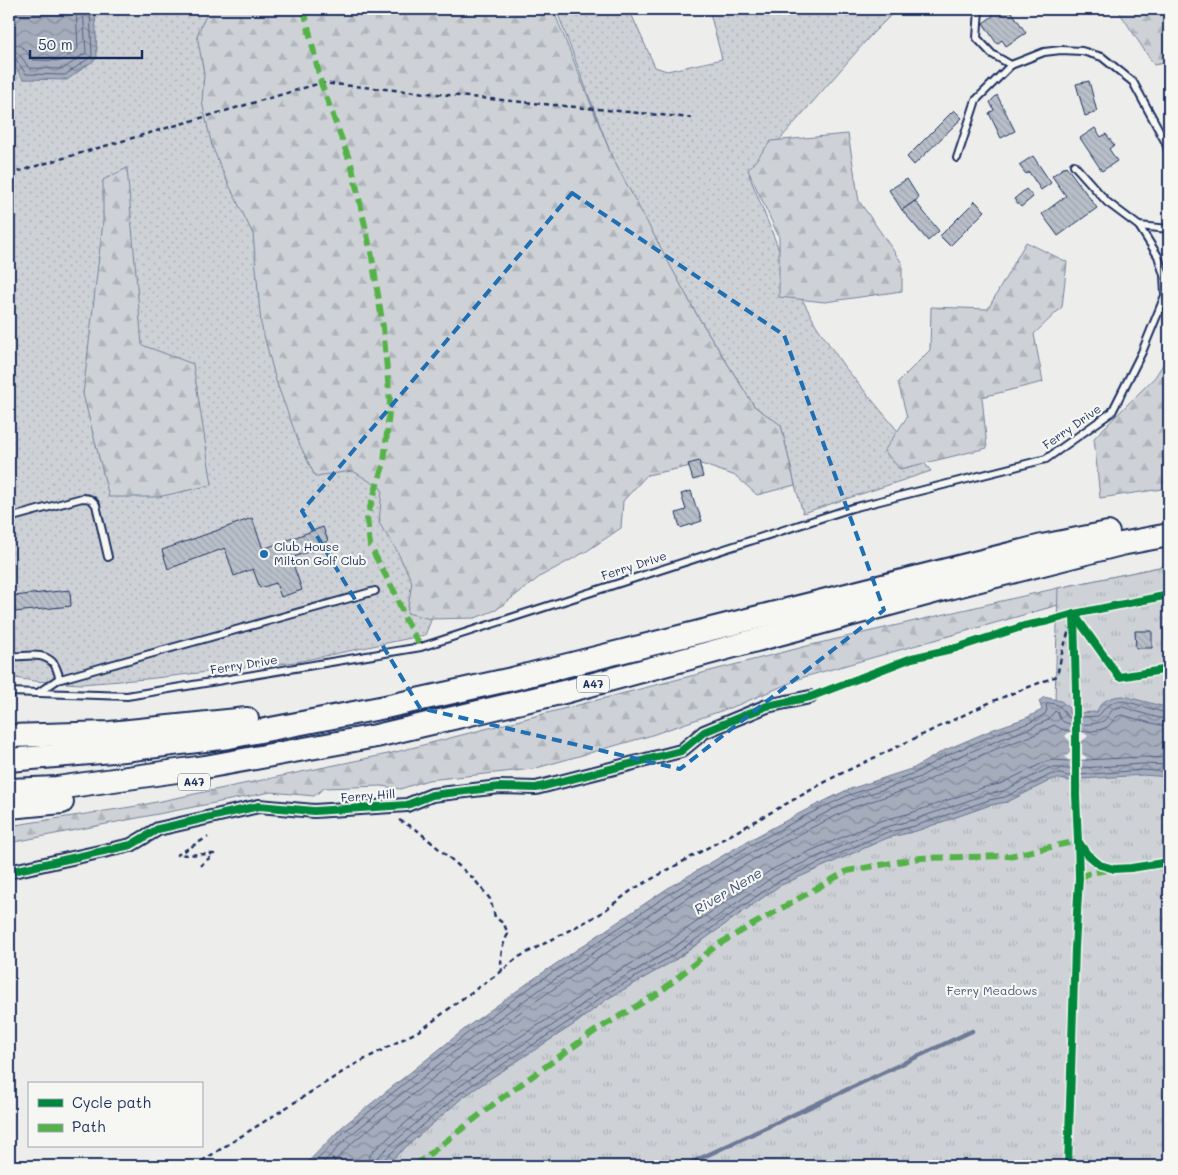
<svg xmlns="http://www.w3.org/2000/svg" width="1178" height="1175" viewBox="0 0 1178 1175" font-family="Mali,sans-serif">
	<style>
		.grass { fill: url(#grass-dots); stroke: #74809a }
		.forest { fill: url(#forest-firs); stroke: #74809a }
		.park { fill: url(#park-tufts); stroke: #74809a }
		.water { fill: url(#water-waves); stroke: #6e7a96 }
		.pier { fill: #edeeec }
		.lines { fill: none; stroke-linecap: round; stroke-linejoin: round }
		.shore { stroke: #526184; stroke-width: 1 }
		.stream { stroke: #6e7a96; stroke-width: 4.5 }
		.building { fill: url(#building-back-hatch); stroke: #1b2f5e }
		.lane-casing { stroke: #1b2f5e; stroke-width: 10 }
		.street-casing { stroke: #1b2f5e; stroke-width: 16 }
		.highway-casing { stroke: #1b2f5e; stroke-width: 26 }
		.path { stroke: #1b2f5e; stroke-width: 2.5; stroke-dasharray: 5 4; stroke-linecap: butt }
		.lane { stroke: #f6f6f2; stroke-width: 6 }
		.street { stroke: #f6f6f2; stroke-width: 12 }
		.highway { stroke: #f6f6f2; stroke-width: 22 }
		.quiet { stroke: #55b248; stroke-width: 6; stroke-dasharray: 12 6; stroke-linecap: butt }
		.cycleway-casing { stroke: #f6f6f2; stroke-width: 11 }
		.cycleway { stroke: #00873e; stroke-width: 8 }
		.marked { fill: none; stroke: #1f6fb2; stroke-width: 4; stroke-dasharray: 10 6; stroke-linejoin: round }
		.poi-dot { fill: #1f6fb2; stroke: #f6f6f2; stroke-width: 2 }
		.labels { text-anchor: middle; stroke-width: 4.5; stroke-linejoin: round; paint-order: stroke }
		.shield { fill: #f6f6f2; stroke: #5d6b8a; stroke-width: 1 }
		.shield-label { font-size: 11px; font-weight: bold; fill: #1b2f5e }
		.street-label { font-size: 12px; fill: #1b2f5e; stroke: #f6f6f2 }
		.poi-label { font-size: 12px; fill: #1b2f5e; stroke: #f6f6f2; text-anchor: start }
		.park-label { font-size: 12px; fill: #48587c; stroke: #f6f6f2 }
		.water-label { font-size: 14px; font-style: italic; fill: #44547a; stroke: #f6f6f2 }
	</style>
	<defs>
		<pattern id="grass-dots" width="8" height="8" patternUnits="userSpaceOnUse" patternTransform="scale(1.25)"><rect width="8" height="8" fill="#ced2d7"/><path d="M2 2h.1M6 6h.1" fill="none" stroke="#b0b5bb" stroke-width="1.8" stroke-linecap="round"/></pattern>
		<pattern id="forest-firs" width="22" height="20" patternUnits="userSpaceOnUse" patternTransform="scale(1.25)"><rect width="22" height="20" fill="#ced2d7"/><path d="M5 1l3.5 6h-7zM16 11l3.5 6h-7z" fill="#b0b5bb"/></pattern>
		<pattern id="park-tufts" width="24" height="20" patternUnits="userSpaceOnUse" patternTransform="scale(1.25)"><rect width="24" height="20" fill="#ced2d7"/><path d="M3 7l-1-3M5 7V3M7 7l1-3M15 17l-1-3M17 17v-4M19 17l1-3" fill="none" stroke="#b0b5bb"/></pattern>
		<pattern id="water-waves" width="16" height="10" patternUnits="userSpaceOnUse" patternTransform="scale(1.25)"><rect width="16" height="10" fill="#a5acbc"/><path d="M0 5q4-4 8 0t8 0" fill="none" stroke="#868c9c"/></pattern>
		<pattern id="building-back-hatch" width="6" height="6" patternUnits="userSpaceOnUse" patternTransform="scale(1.25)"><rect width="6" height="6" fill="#b9bfc8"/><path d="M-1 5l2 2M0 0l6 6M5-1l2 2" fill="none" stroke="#9ea4ae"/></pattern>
	</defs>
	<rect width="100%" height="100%" fill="#edeeec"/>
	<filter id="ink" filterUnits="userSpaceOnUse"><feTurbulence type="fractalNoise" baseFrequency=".02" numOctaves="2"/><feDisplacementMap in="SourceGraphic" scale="10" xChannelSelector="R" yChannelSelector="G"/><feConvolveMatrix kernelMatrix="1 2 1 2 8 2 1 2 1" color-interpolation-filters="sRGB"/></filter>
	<g filter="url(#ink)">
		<g class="grass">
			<path d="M9 9H357L471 523 425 635 296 662 146 679 81 684 34 681 9 677Z"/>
			<path d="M556 9H629L655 67 667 71 722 59 709 9H897L871 35 749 175 790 277 816 325 843 365 931 471 803 513 795 485 781 426 754 406 697 315 649 229 612 157Z"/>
		</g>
		<g class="forest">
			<path d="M209 9H553L612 157 697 315 754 406 781 425 795 485 757 495 736 476 701 464 647 475 623 501 621 528 587 551 541 576 496 610 475 618 431 619 407 613 412 582 397 551 379 523 382 489 353 471 315 476 299 443 276 381 261 324 253 234 225 177 212 146 202 102 204 74 197 35Z"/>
			<path d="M1122 9H1169V62L1154 65 1120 13Z"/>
			<path d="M848 134 859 201 902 263V291L825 302 779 297V237L748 170 771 141Z"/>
			<path d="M127 168 142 345 193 364 212 485 158 497H109L83 394 103 222V180Z"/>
			<path d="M1026 242 1067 262 1062 307 1034 334 1043 382 982 397 987 448 900 469 884 451 907 417 898 382 930 350 931 307 988 309Z"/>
			<path d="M1169 355V488L1100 498 1094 438 1155 377Z"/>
			<path d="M1169 565 1076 600 804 677 738 705 649 736 533 769 428 780 400 789 382 786 324 788 314 796 271 792 9 843V826L137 806 388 754 811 645 1058 588Z"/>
		</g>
		<path class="park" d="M1169 565V1166H384L463 1097 494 1076 576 1023 607 999 675 960 779 886 887 838 916 831 990 805 1007 802 1053 779 1058 588Z"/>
		<g class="water">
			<path d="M9 9H95L97 58 67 80 23 79 9 59Z"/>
			<path d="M1124 696 1169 708V777L1143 775 1082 779 1068 781 1060 779H1053L1007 802 990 805 916 831 887 838 779 886 675 960 607 999 576 1023 494 1076 463 1097 384 1166H304L342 1127 471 1024 535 978 671 886 746 842 804 811 847 790 914 768 943 751 994 729 1026 718 1042 710 1039 701 1044 697 1061 701 1069 708V713L1097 712C1100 700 1113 696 1124 696Z"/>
		</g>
		<path class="pier" d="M1068 704 1071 707 1072 710H1081V731L1088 736 1082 741V754L1087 758 1082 762V781L1070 783V762L1065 757 1070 753V741L1065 736 1070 731V709Z"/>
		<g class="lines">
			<g class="shore">
				<path d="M9 43C22 43 26 51 33 60L61 61 78 49 76 9"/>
				<path d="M9 50C20 51 23 60 29 68L63 69 86 53 83 9"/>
				<path d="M9 56 15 58 26 74 65 75 92 56 90 9"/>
				<path d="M311 1166 345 1131 474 1028 538 982 674 891 749 846 807 815 849 795 915 773 945 756 996 734 1029 723 1045 714 1047 710 1046 705 1048 703C1059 704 1061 706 1066 715L1070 718 1098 716C1103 712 1104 707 1112 703 1123 696 1154 712 1169 713"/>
				<path d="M320 1166 349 1136 478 1033 542 988 677 896 752 852 810 821 851 800 918 778 948 761 999 740 1031 728 1048 720 1055 711 1058 713C1059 717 1060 720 1064 722 1070 726 1096 725 1103 721 1110 717 1110 707 1120 707 1125 707 1130 709 1135 711 1146 714 1158 719 1169 719"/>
				<path d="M330 1166 354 1141 482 1039 546 994 681 902 756 858 813 827 854 807 920 785 951 768 1001 747 1034 735 1054 725C1057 726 1060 729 1064 730 1073 733 1099 732 1107 727 1113 723 1114 716 1122 715L1151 723 1169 727"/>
				<path d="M367 1166 369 1157 373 1151 453 1082 484 1060 565 1008 596 984 665 944 771 870 801 855 880 821 911 813 985 787 1000 784 1047 761 1054 760 1068 761 1141 757 1169 758"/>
				<path d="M374 1166 375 1161 378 1156 457 1088 488 1067 570 1014 601 990 669 951 774 876 882 828 913 820 987 794 1003 791 1049 768H1060L1067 769 1142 764 1169 765"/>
				<path d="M381 1166 383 1160 460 1093 491 1072 573 1019 604 995 672 956 777 882 885 833 915 826 989 800 1005 797 1052 774H1061L1067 776 1142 770 1169 772"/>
			</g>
			<path class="stream" d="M684 1166 972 1031"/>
		</g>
		<g class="building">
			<path d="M996 9H1010L1026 33 1006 46 1002 40 997 44 983 23 993 16 991 12Z"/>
			<path d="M1089 81 1097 112 1085 116 1076 84Z"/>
			<path d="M997 95 1015 131 1001 138 989 113 994 110 990 102Z"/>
			<path d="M954 110 962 118 914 165 907 157Z"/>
			<path d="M1095 128 1101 137 1106 134 1114 145 1109 149 1117 161 1102 171 1080 138Z"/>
			<path d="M1033 156 1051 183 1041 190 1029 172 1026 174 1019 165Z"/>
			<path d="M1066 166 1097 208 1058 236 1042 214 1066 196 1052 176Z"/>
			<path d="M907 179 919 198 902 210 889 190Z"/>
			<path d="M1026 189 1033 197 1021 207 1014 199Z"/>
			<path d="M915 201 939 231 928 241 902 210Z"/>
			<path d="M975 201 985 211 950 246 940 236Z"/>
			<path d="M699 461 703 477 693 480 688 464Z"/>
			<path d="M691 491 696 507H697L702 521 680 528 676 513 686 510 681 494Z"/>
			<path d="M252 518 263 549 323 527 328 541 313 547 314 550 291 558 302 590 281 597 276 583 260 588 253 569 234 576 225 548 168 569 162 550Z"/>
			<path d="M70 590 71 606 15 612 13 596Z"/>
			<path d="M1135 631H1152V648H1136Z"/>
		</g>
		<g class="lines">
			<defs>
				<g id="lane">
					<path d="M979 9 977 38 992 54 1011 65"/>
					<path d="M957 158 976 100 1011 65 1044 52 1061 50 1082 51 1102 57 1133 82 1165 141 1169 153"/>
					<path d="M1074 165 1107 202 1139 226 1158 256 1164 275 1165 293"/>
					<path d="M1139 226 1169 229"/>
					<path d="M9 518 82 498C89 498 92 499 96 505L108 557"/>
					<path d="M9 656C23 658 43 650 54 664 57 668 58 674 60 679"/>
					<path d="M9 692 127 696 421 647 852 508 1046 459 1112 412 1142 352 1169 286"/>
					<path d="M38 693 57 680 375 591"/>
				</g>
				<path id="street" d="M9 871H13L131 845 158 829 259 806 314 811 407 805 432 795 499 787 536 788 681 751 704 732 767 706 810 697"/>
				<g id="highway">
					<path d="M9 736 110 733 247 719"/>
					<path d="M9 760 124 750 229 737 385 707 512 679 1042 546 1108 533"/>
					<path d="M9 790 57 788 205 767 376 736 568 691 949 588 1121 544 1169 535"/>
					<path d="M9 807 62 802"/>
				</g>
			</defs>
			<use href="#lane" class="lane-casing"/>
			<use href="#street" class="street-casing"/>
			<use href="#highway" class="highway-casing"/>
			<g class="path">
				<path d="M9 174 321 83 692 118"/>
				<path d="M399 820 417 830 474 879 490 899 495 917 504 924 508 934C501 947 500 956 502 971"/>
				<path d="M200 866 214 854 177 855 208 837"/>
				<path d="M194 1166 352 1066 424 1028 459 1001 502 971 517 958 600 914 632 890 836 776 993 701 1057 676 1062 653 1074 614"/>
			</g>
			<use href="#lane" class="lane"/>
			<use href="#street" class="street"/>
			<use href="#highway" class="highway"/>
			<g class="quiet">
				<path d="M304 9 321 83 352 167 372 257 383 327 390 402 384 463 367 517 370 546 395 593 406 621 421 647"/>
				<path d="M1079 878 1090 873 1107 870"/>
				<path d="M414 1166 499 1100 595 1031 660 992 717 945 847 871 920 858 1009 856 1078 841"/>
			</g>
			<defs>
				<g id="cycleway">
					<path d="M1074 614 1076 691V795L1078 841 1087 854 1100 865 1114 869 1131 868 1169 862"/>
					<path d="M1074 614 1119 677 1169 669"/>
					<path d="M9 871H13L131 845 158 829 259 806 314 811 407 805 432 795 499 787 536 788 681 751 704 732 767 706 810 697 912 658 956 648 1024 626 1049 621 1074 614 1169 595"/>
					<path d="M1068 1166 1075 948 1079 878 1078 841"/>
				</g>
			</defs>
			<use href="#cycleway" class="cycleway-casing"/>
			<use href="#cycleway" class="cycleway"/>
		</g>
	</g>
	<path class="marked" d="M572 193 784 335 884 610 680 769 420 708 302 511Z"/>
	<circle class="poi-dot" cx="264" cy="554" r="5"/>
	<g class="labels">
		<g class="shield">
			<rect x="577" y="675.5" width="32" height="17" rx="4"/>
			<rect x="178" y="773.5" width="32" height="17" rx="4"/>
		</g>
		<g class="shield-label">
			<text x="593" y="688">A47</text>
			<text x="194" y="786">A47</text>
		</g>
		<g class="street-label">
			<text transform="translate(1072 427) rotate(-35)" y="4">Ferry Drive</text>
			<text transform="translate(634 566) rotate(-18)" y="4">Ferry Drive</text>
			<text transform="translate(244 665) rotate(-9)" y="4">Ferry Drive</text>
			<text transform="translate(368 796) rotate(-4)" y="4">Ferry Hill</text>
		</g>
		<g class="poi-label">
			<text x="274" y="551">Club House<tspan x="274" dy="14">Milton Golf Club</tspan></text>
		</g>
		<g class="park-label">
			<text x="992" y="995">Ferry Meadows</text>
		</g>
		<g class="water-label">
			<text transform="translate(728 891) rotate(-31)" y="5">River Nene</text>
		</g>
	</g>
	<rect width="1178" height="1175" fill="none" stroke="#f6f6f2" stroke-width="30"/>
	<rect x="15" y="15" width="1148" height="1145" fill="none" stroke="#1b2f5e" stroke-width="2" filter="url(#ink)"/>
	<rect x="28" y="1082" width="175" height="65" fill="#f6f6f2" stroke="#9ea6b7"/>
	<rect x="38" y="1099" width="25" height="8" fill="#00873e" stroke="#9ea6b7"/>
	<text x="72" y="1108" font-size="15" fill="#1b2f5e">Cycle path</text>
	<rect x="38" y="1124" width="25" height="8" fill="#55b248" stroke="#9ea6b7"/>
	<text x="72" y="1132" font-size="15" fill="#1b2f5e">Path</text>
	<path d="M30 50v8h112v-8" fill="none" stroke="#1b2f5e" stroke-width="2.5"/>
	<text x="38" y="50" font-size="15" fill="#1b2f5e" stroke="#f6f6f2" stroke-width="4" paint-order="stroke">50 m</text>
</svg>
